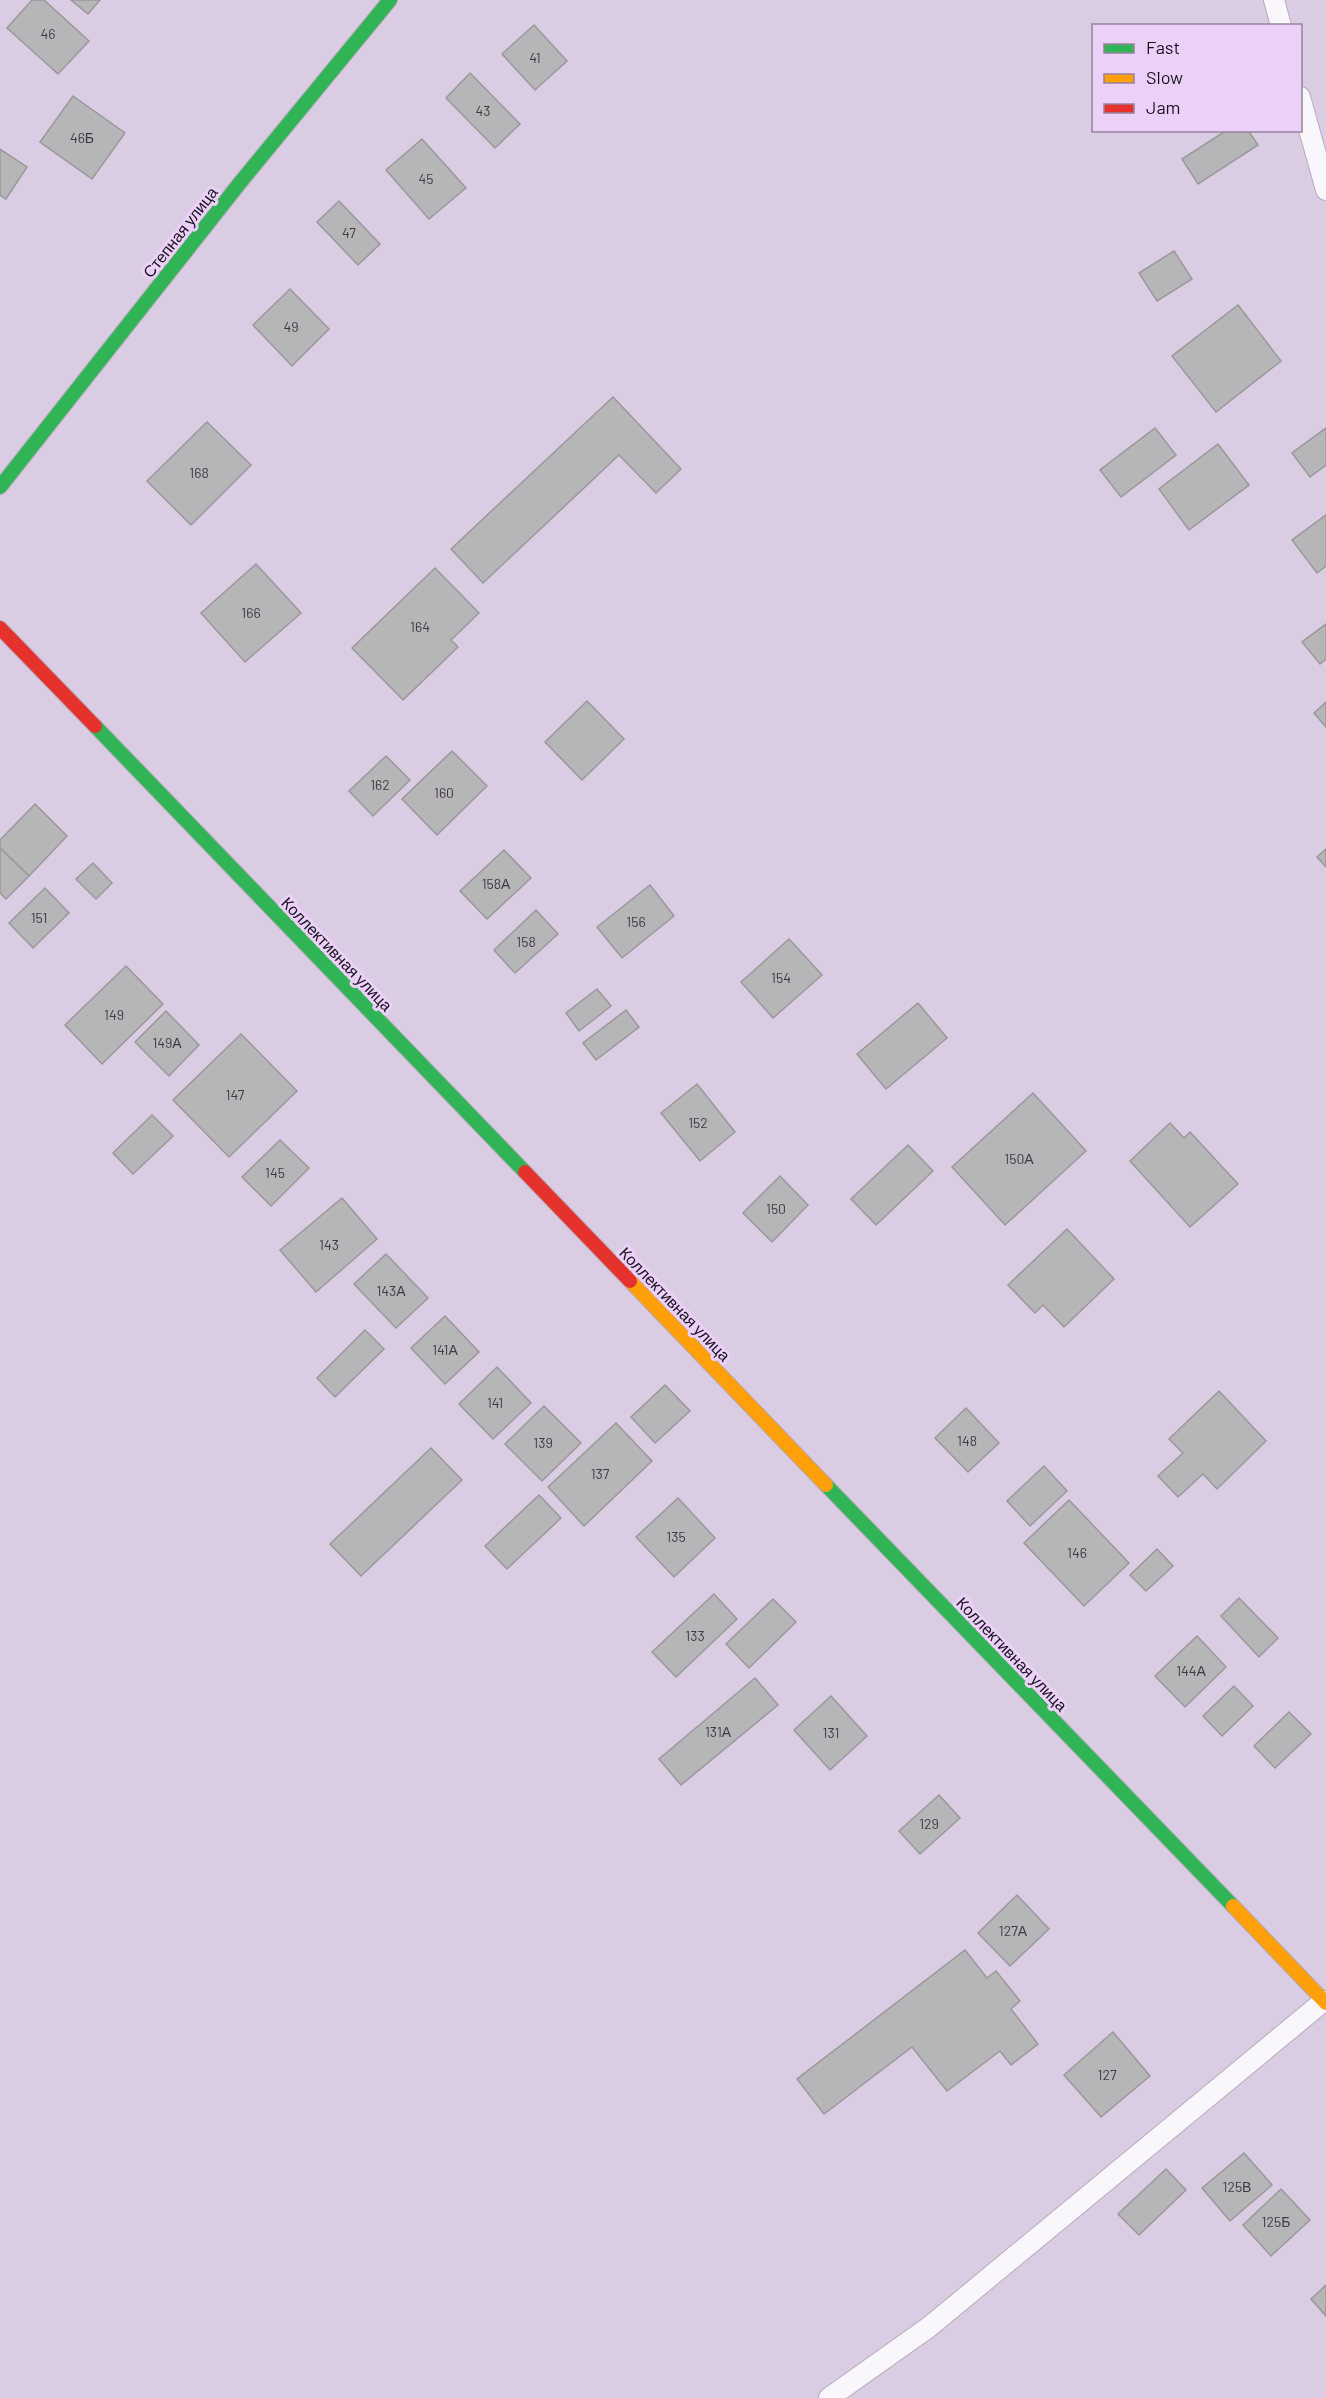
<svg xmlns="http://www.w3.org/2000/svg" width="1326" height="2398" viewBox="0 0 1326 2398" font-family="Barlow,sans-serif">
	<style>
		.building { fill: #b6b5b8; stroke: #9a989a; stroke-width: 1.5 }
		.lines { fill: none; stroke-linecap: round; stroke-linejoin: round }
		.lane-casing { stroke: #b6abbc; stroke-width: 22 }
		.fast-casing { stroke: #b6abbc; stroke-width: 16 }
		.slow-casing { stroke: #b6abbc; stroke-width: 16 }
		.jam-casing { stroke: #b6abbc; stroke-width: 16 }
		.lane { stroke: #f9f7fb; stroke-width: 20 }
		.fast { stroke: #30b455; stroke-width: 14 }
		.slow { stroke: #ff9f0a; stroke-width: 14 }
		.jam { stroke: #e5322d; stroke-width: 14 }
		.labels { text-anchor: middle; stroke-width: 6; stroke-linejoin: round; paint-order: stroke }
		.number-label { font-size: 14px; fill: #413a44 }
		.street-label { font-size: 16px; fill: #1a111e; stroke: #ebd1f7 }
	</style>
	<rect width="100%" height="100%" fill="#dacce2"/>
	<g class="building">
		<path d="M32 0H44L89 41 58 74 7 28Z"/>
		<path d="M71 0H100L88 14Z"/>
		<path d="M534 25 567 61 535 90 502 54Z"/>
		<path d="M470 73 520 124 495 148 446 98Z"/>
		<path d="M73 96 125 133 92 179 40 142Z"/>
		<path d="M1227 130H1248L1258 145 1198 184 1182 159Z"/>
		<path d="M422 139 466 188 429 219 386 170Z"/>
		<path d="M0 149 27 167 6 199 0 195Z"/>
		<path d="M339 201 380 244 358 265 317 222Z"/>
		<path d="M1174 251 1192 279 1157 301 1139 273Z"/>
		<path d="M290 289 329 329 292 366 253 325Z"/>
		<path d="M1238 305 1281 361 1216 412 1172 356Z"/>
		<path d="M613 397 681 469 656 493 619 455 483 583 451 549Z"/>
		<path d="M207 422 251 465 191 525 147 481Z"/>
		<path d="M1155 428 1176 455 1121 497 1100 470Z"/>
		<path d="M1326 428V465L1310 477 1292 453Z"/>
		<path d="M1218 444 1249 485 1189 530 1159 489Z"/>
		<path d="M1326 515V566L1317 573 1292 540Z"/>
		<path d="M256 564 301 613 245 662 201 613Z"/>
		<path d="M435 568 479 613 451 640 458 647 403 700 352 648Z"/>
		<path d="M1326 624V659L1320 664 1302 642Z"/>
		<path d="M587 701 624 739 582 780 545 742Z"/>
		<path d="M1326 702V727L1314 713Z"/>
		<path d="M452 751 487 786 437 835 402 799Z"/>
		<path d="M386 756 410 780 373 816 349 791Z"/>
		<path d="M35 804 67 836 29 876 0 848V840Z"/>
		<path d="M0 848 29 876 6 899 0 893Z"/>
		<path d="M1326 849V867L1317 857Z"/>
		<path d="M504 850 531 878 487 919 460 891Z"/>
		<path d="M93 863 112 883 96 899 76 879Z"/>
		<path d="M650 885 674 916 622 958 597 927Z"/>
		<path d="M45 888 69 913 33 948 9 923Z"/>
		<path d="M536 910 558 934 515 973 494 950Z"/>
		<path d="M789 939 822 975 773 1018 741 982Z"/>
		<path d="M126 966 163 1004 102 1064 65 1025Z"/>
		<path d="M597 989 611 1006 579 1031 566 1013Z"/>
		<path d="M918 1003 947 1038 886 1089 857 1054Z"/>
		<path d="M626 1010 639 1027 596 1060 583 1043Z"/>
		<path d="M166 1011 199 1045 169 1076 135 1042Z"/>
		<path d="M241 1034 297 1091 229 1157 173 1100Z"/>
		<path d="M697 1084 735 1132 700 1161 661 1113Z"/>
		<path d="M1033 1093 1086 1151 1005 1225 952 1167Z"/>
		<path d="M152 1115 173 1136 133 1174 113 1153Z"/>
		<path d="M1170 1123 1184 1138 1190 1132 1238 1184 1190 1227 1130 1161Z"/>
		<path d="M280 1140 309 1168 271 1206 242 1177Z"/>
		<path d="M908 1145 933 1171 876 1225 851 1199Z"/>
		<path d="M780 1176 808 1205 772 1242 743 1213Z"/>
		<path d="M342 1198 377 1239 316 1292 280 1250Z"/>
		<path d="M1067 1229 1114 1279 1064 1327 1043 1305 1035 1313 1008 1285Z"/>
		<path d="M386 1254 428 1298 396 1328 354 1284Z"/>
		<path d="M445 1316 479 1352 445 1384 411 1348Z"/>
		<path d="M365 1330 384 1349 335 1397 317 1378Z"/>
		<path d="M497 1367 531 1403 493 1439 459 1404Z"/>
		<path d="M665 1385 690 1411 655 1443 631 1417Z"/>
		<path d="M1219 1391 1266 1441 1217 1489 1203 1474 1178 1497 1158 1476 1183 1453 1169 1439Z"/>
		<path d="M544 1406 581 1443 542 1481 505 1444Z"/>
		<path d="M966 1408 999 1443 968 1472 935 1438Z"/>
		<path d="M616 1423 652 1461 584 1526 548 1487Z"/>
		<path d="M431 1448 462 1480 361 1576 330 1544Z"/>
		<path d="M1044 1466 1067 1491 1030 1526 1007 1501Z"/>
		<path d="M539 1495 561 1518 507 1569 485 1546Z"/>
		<path d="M678 1498 715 1538 674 1577 636 1537Z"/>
		<path d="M1069 1500 1129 1563 1084 1606 1024 1543Z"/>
		<path d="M1157 1549 1173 1566 1146 1591 1130 1575Z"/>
		<path d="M714 1594 737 1619 676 1677 652 1652Z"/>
		<path d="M1239 1598 1278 1638 1259 1657 1221 1616Z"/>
		<path d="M773 1599 796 1622 749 1668 726 1644Z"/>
		<path d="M1197 1636 1226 1667 1185 1707 1155 1676Z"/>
		<path d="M755 1678 778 1705 681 1785 659 1759Z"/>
		<path d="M1234 1686 1253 1706 1222 1736 1203 1716Z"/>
		<path d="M831 1696 867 1736 830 1770 794 1730Z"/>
		<path d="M1289 1712 1311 1734 1275 1768 1254 1746Z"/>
		<path d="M939 1795 960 1818 920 1854 899 1831Z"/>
		<path d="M1017 1895 1049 1929 1010 1966 978 1933Z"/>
		<path d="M965 1950 987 1978 996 1971 1020 2001 1011 2009 1038 2044 1011 2065 1000 2051 947 2091 912 2047 824 2114 797 2079Z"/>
		<path d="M1113 2032 1150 2076 1101 2117 1064 2075Z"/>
		<path d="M1244 2153 1272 2185 1230 2221 1202 2188Z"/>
		<path d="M1166 2169 1186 2190 1139 2235 1118 2214Z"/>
		<path d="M1281 2189 1310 2220 1271 2256 1243 2225Z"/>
		<path d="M1326 2285V2316L1311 2299Z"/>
	</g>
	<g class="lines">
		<defs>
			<g id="lane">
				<path d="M1274 0 1281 26"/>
				<path d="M1300 97 1326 190"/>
				<path d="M829 2398 929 2327 1324 2001"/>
			</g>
			<g id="fast">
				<path d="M0 487 239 184 390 0"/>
				<path d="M95 726 525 1172"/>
				<path d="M826 1485 1233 1906"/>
			</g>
			<g id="slow">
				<path d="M630 1281 826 1485"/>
				<path d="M1233 1906 1326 2003"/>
			</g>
			<g id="jam">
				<path d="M0 628 95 726"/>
				<path d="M525 1172 630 1281"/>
			</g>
		</defs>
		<use href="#lane" class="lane-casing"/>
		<use href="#fast" class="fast-casing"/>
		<use href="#slow" class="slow-casing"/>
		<use href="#jam" class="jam-casing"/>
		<use href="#lane" class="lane"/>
		<use href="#fast" class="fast"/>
		<use href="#slow" class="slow"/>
		<use href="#jam" class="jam"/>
	</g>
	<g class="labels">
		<g class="number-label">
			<text x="48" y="39">46</text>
			<text x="535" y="63">41</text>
			<text x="483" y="116">43</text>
			<text x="82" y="143">46Б</text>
			<text x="426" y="184">45</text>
			<text x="349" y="238">47</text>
			<text x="291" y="332">49</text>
			<text x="199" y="478">168</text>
			<text x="251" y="618">166</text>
			<text x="420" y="632">164</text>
			<text x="380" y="790">162</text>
			<text x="444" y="798">160</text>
			<text x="496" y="889">158А</text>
			<text x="39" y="923">151</text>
			<text x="636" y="927">156</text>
			<text x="526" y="947">158</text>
			<text x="781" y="983">154</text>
			<text x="114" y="1020">149</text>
			<text x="167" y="1048">149А</text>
			<text x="235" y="1100">147</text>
			<text x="698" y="1128">152</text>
			<text x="1019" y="1164">150А</text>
			<text x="275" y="1178">145</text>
			<text x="776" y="1214">150</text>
			<text x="329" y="1250">143</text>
			<text x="391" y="1296">143А</text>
			<text x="445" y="1355">141А</text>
			<text x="495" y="1408">141</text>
			<text x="967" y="1446">148</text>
			<text x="543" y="1448">139</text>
			<text x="600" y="1479">137</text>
			<text x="676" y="1542">135</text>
			<text x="1077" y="1558">146</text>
			<text x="695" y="1641">133</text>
			<text x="1191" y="1676">144А</text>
			<text x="718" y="1737">131А</text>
			<text x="831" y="1738">131</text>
			<text x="929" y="1829">129</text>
			<text x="1013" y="1936">127А</text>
			<text x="1107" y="2080">127</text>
			<text x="1237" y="2192">125В</text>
			<text x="1276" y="2227">125Б</text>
		</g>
		<g class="street-label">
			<text transform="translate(180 232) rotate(-52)" y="6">Степная улица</text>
			<text transform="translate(337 954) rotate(46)" y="6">Коллективная улица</text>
			<text transform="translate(675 1304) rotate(46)" y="6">Коллективная улица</text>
			<text transform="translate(1012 1654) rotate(46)" y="6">Коллективная улица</text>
		</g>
	</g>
	<rect x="1092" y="24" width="210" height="108" fill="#ebd1f7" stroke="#9784a0" stroke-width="1.5"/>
	<rect x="1104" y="44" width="30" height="9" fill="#30b455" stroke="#9784a0" stroke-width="1.5"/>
	<text x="1146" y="54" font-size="18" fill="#1a111e">Fast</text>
	<rect x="1104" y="74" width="30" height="9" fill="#ff9f0a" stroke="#9784a0" stroke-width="1.5"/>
	<text x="1146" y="84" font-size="18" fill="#1a111e">Slow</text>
	<rect x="1104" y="104" width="30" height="9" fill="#e5322d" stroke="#9784a0" stroke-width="1.5"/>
	<text x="1146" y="114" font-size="18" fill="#1a111e">Jam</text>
</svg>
